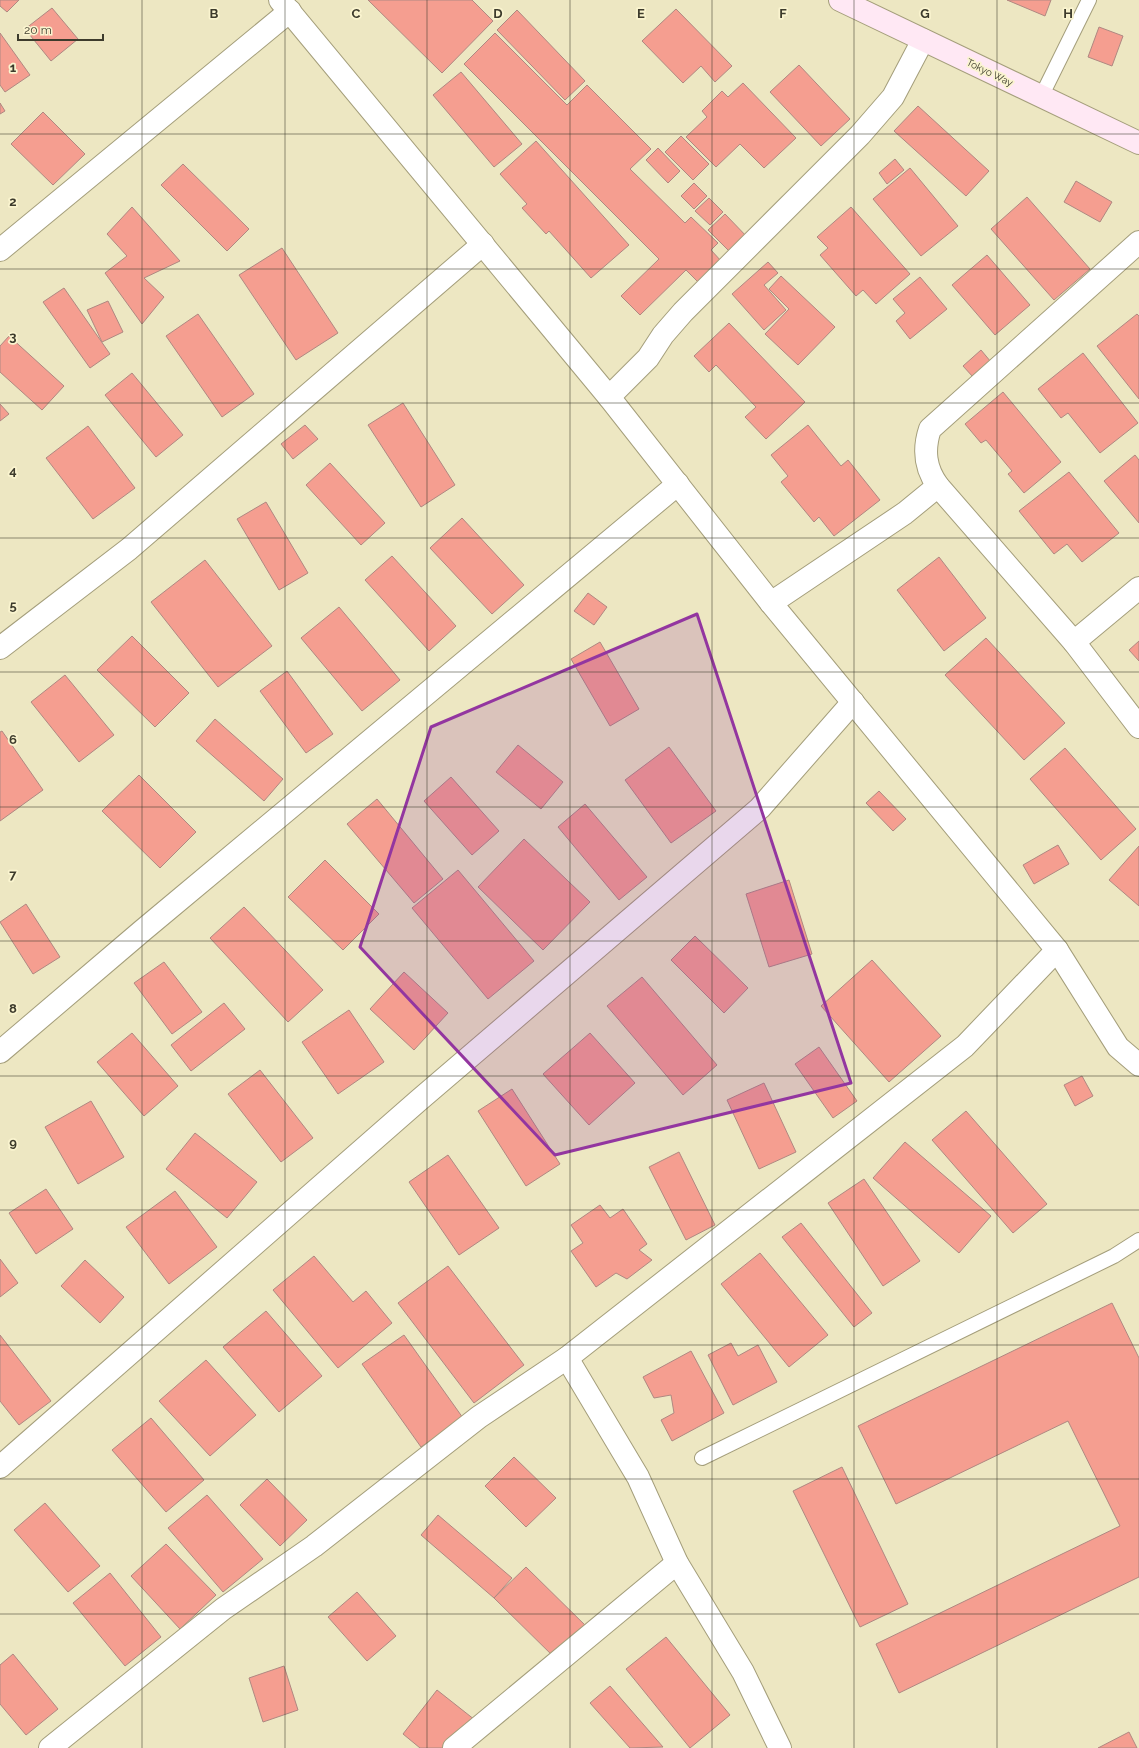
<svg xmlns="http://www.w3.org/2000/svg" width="1139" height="1748" viewBox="0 0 1139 1748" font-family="Raleway,sans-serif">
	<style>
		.building { fill: #f59e90; stroke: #af8881 }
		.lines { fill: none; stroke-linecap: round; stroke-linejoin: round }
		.lane-casing { stroke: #a49e7b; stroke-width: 16 }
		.street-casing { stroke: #a49e7b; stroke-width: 24 }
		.secondary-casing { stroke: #a49e7b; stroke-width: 24 }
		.lane { stroke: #fff; stroke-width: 14 }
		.street { stroke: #fff; stroke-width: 22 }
		.secondary { stroke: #ffe8f4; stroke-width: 22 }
		.marked { fill: #9336a0; fill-opacity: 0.2; stroke: #9336a0; stroke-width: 3; stroke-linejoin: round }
		.grid { fill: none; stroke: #3d3b2c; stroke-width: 1; stroke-opacity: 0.55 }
		.labels { text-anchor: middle; stroke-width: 3.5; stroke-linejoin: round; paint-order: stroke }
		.street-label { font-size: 10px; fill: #3d3b2c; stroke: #faf4cf }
		.grid-label { font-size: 13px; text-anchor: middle; font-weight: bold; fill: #3d3b2c; stroke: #faf4cf; stroke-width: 3.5; stroke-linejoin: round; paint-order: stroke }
	</style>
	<rect width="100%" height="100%" fill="#ede7c2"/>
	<g class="building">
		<path d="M0 0H19L7 12 0 6Z"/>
		<path d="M368 0H472L493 21 442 73Z"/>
		<path d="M1007 0H1051L1045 16Z"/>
		<path d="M52 8 78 39 51 61 25 29Z"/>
		<path d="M676 9 732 66 715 82 701 66 683 83 642 41Z"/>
		<path d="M517 10 585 81 565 100 497 30Z"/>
		<path d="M1099 27 1123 36 1112 66 1088 57Z"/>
		<path d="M0 33 30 75 5 92 0 85Z"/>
		<path d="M495 33 567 105 587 85 651 149 630 169 685 223 691 217 718 243 711 250 722 262 700 284 686 270 640 315 621 296 659 259 464 64Z"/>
		<path d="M799 65 850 119 821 146 770 92Z"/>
		<path d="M461 72 522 144 494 167 433 95Z"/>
		<path d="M743 83 796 138 764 168 740 144 716 167 686 137 707 117 702 111 722 91 728 97Z"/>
		<path d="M0 103 5 111 0 114Z"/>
		<path d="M918 106 989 171 966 196 894 131Z"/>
		<path d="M43 112 85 154 53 185 11 144Z"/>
		<path d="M681 136 709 164 693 180 665 152Z"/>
		<path d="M536 141 629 245 591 278 549 231 546 234 522 208 527 204 500 174Z"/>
		<path d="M658 148 680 171 668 183 646 160Z"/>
		<path d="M895 159 904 170 887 184 879 173Z"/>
		<path d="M183 164 249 229 227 251 161 185Z"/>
		<path d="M910 168 958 226 921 256 873 199Z"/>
		<path d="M1076 181 1112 202 1100 222 1064 202Z"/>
		<path d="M694 183 707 196 694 209 681 196Z"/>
		<path d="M1027 197 1090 269 1054 300 991 229Z"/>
		<path d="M709 198 723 212 710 225 695 211Z"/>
		<path d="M132 207 180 261 144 278 164 297 142 324 105 273 127 256 107 234Z"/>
		<path d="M851 207 910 274 876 304 863 290 856 296 820 255 828 248 817 237Z"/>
		<path d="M725 214 750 240 734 256 708 230Z"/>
		<path d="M282 248 338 333 296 360 239 275Z"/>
		<path d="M987 255 1030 305 995 335 952 285Z"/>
		<path d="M768 262 778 273 764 285 786 310 764 330 732 294Z"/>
		<path d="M781 276 835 327 798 365 765 334 789 309 769 289Z"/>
		<path d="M920 277 947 309 910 339 896 321 905 313 893 299Z"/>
		<path d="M64 288 110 354 90 368 43 302Z"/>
		<path d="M108 301 123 332 102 342 87 310Z"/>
		<path d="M198 314 254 394 222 417 166 336Z"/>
		<path d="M1137 314 1139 316V399L1097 346Z"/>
		<path d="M729 323 805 402 766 439 745 417 756 407 716 365 709 372 694 356Z"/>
		<path d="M9 336 64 386 42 410 0 372V346Z"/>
		<path d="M981 350 991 362 973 377 963 366Z"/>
		<path d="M1083 353 1138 423 1100 453 1068 413 1061 418 1038 389Z"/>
		<path d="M132 373 183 435 156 457 105 395Z"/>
		<path d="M1003 392 1061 462 1024 493 1008 474 1012 471 986 440 981 443 965 424Z"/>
		<path d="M403 403 455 485 421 507 368 425Z"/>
		<path d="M0 404 9 414 0 421Z"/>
		<path d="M305 425 318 439 293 459 281 444Z"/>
		<path d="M808 425 841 466 848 460 880 500 834 536 819 517 814 522 781 482 788 476 771 455Z"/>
		<path d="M88 426 135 488 93 519 46 458Z"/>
		<path d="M1135 455 1139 460V523L1104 481Z"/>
		<path d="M330 463 385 523 361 545 306 485Z"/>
		<path d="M1069 472 1119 533 1082 562 1067 544 1054 554 1019 511Z"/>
		<path d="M266 502 308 573 279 590 237 519Z"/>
		<path d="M462 518 524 585 492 614 430 548Z"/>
		<path d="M392 556 456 626 429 651 365 580Z"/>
		<path d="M939 557 986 618 944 651 897 590Z"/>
		<path d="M205 560 272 646 218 687 151 602Z"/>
		<path d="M588 593 607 607 594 625 574 611Z"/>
		<path d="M339 607 400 680 362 711 301 638Z"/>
		<path d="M132 636 189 693 155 727 97 670Z"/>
		<path d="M986 638 1065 723 1024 760 945 675Z"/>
		<path d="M1139 641V661L1129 650Z"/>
		<path d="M600 642 639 709 610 726 571 659Z"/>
		<path d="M287 671 333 734 306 753 260 691Z"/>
		<path d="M65 675 114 735 79 762 31 702Z"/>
		<path d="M215 719 283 779 264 801 196 741Z"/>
		<path d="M2 731 43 790 0 821V732Z"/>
		<path d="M518 745 563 782 541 809 496 772Z"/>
		<path d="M669 747 716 811 671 843 625 780Z"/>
		<path d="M1065 748 1136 829 1101 860 1030 779Z"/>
		<path d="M139 775 196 832 160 868 102 811Z"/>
		<path d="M451 777 499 831 472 855 424 801Z"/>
		<path d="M879 791 906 819 893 831 866 803Z"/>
		<path d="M377 799 443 879 414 903 347 824Z"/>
		<path d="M585 804 647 877 619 900 558 827Z"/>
		<path d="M524 839 590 902 543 950 478 887Z"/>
		<path d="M1058 845 1069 864 1034 884 1023 865Z"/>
		<path d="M1139 846V906L1109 880Z"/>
		<path d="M325 860 379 914 343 950 288 897Z"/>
		<path d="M458 870 534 961 488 999 412 908Z"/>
		<path d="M789 880 812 954 769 967 746 894Z"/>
		<path d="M26 904 60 957 33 974 0 922Z"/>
		<path d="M244 907 323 990 288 1022 210 938Z"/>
		<path d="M695 936 748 988 724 1013 671 960Z"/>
		<path d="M872 960 941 1036 889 1082 821 1006Z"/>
		<path d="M164 962 202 1012 172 1034 134 983Z"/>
		<path d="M404 972 448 1013 414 1050 370 1009Z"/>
		<path d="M642 977 717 1065 683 1095 607 1006Z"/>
		<path d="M224 1003 245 1029 191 1071 171 1045Z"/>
		<path d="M349 1010 384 1062 338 1094 302 1042Z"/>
		<path d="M132 1033 178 1086 144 1116 97 1062Z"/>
		<path d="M590 1033 635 1083 589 1125 543 1074Z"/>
		<path d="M819 1047 857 1101 833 1118 795 1064Z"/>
		<path d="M260 1070 313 1138 281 1162 228 1094Z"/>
		<path d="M1082 1076 1093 1096 1075 1106 1064 1085Z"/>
		<path d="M764 1083 796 1152 759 1169 727 1100Z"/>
		<path d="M512 1089 560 1164 526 1186 478 1111Z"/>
		<path d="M91 1101 124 1157 78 1184 45 1127Z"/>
		<path d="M966 1111 1047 1204 1013 1233 932 1140Z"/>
		<path d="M195 1133 257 1182 227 1218 166 1169Z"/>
		<path d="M905 1142 991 1216 959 1253 873 1178Z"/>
		<path d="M679 1152 715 1225 686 1240 649 1167Z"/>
		<path d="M448 1155 499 1228 459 1255 409 1182Z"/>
		<path d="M864 1179 920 1261 883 1286 828 1203Z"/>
		<path d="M46 1189 73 1229 36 1254 9 1213Z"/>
		<path d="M175 1191 217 1247 169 1284 126 1227Z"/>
		<path d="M600 1205 610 1218 623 1209 647 1244 639 1250 652 1260 627 1279 616 1273 596 1287 571 1251 583 1243 571 1225Z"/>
		<path d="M801 1223 872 1313 854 1327 782 1237Z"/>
		<path d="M760 1253 828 1335 789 1367 721 1284Z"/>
		<path d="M314 1256 353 1302 366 1291 392 1323 338 1368 273 1290Z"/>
		<path d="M0 1259 18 1283 0 1297Z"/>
		<path d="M85 1260 124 1297 100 1323 61 1286Z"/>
		<path d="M448 1266 524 1365 474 1403 398 1303Z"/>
		<path d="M1112 1303 1139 1358V1577L899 1693 876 1644 1120 1526 1068 1421 896 1504 858 1426Z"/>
		<path d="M266 1311 322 1376 279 1412 223 1347Z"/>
		<path d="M0 1335 51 1401 19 1425 0 1401Z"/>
		<path d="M404 1335 463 1418 421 1447 362 1364Z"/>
		<path d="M731 1343 738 1356 758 1345 777 1382 733 1405 708 1355Z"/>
		<path d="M691 1351 724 1413 672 1441 661 1420 674 1413 671 1395 654 1398 643 1377Z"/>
		<path d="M206 1360 256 1415 210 1456 159 1401Z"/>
		<path d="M151 1418 204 1480 166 1512 112 1450Z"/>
		<path d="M514 1457 556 1498 526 1527 485 1486Z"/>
		<path d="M842 1467 908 1604 860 1627 793 1491Z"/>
		<path d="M267 1479 307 1520 280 1546 240 1505Z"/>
		<path d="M207 1495 263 1559 223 1592 168 1528Z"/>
		<path d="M45 1503 100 1566 68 1592 14 1530Z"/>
		<path d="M438 1515 512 1578 494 1598 421 1535Z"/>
		<path d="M166 1544 216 1595 180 1629 131 1576Z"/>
		<path d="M526 1567 590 1630 558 1661 494 1598Z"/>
		<path d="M110 1573 161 1637 125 1666 73 1603Z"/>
		<path d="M357 1592 396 1636 367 1661 328 1617Z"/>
		<path d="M666 1637 730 1715 690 1748 626 1669Z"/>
		<path d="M13 1654 58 1709 26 1735 0 1704V1665Z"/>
		<path d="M284 1666 298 1710 263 1722 249 1678Z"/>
		<path d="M610 1686 663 1747 630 1748 590 1703Z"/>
		<path d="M437 1690 475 1720 453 1748H420L403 1734Z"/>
		<path d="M1129 1732 1137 1748H1098Z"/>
	</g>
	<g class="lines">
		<defs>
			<g id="lane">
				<path d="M1041 97 1089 0"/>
				<path d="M702 1458 1114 1256 1139 1240"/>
			</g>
			<g id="street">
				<path d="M280 0 609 397 771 603 1057 950 1118 1047 1139 1065"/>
				<path d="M1139 242 930 429C923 450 925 468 938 486L1074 642 1139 727"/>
				<path d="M0 250 290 11"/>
				<path d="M609 397 648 358 663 335 683 312 860 135 893 97 923 40"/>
				<path d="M771 603 905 513 938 486"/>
				<path d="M1074 642 1139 588"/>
				<path d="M0 648 129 549 483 244"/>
				<path d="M0 1052 142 931 678 484"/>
				<path d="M567 1358 638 1477 677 1563 743 1672 780 1748"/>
				<path d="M0 1467 418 1101 760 808 853 702"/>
				<path d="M50 1748 223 1609 314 1546 479 1417 567 1358 965 1046 1057 950"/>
				<path d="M454 1748 677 1563"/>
			</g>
			<path id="secondary" d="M840 0 1139 143"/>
		</defs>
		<use href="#lane" class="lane-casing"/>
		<use href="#street" class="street-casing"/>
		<use href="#secondary" class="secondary-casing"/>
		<use href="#lane" class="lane"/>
		<use href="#street" class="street"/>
		<use href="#secondary" class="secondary"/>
	</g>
	<path class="marked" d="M697 614 851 1083 555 1155 360 947 431 727Z"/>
	<path class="grid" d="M142 0V1748M285 0V1748M427 0V1748M570 0V1748M712 0V1748M854 0V1748M997 0V1748M0 134H1139M0 269H1139M0 403H1139M0 538H1139M0 672H1139M0 807H1139M0 941H1139M0 1076H1139M0 1210H1139M0 1345H1139M0 1479H1139M0 1614H1139"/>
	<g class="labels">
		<g class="street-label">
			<text transform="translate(990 72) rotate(26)" y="4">Tokyo Way</text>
		</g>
	</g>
	<g class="grid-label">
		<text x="214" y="18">B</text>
		<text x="356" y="18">C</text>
		<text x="498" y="18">D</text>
		<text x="641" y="18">E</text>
		<text x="783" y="18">F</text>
		<text x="925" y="18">G</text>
		<text x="1068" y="18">H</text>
		<text x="13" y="72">1</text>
		<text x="13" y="206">2</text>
		<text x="13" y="341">3</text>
		<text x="13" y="475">4</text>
		<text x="13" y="610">5</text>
		<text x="13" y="744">6</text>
		<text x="13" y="879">7</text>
		<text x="13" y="1013">8</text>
		<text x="13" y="1147">9</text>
	</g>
	<path d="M18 34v6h85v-6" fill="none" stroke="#3d3b2c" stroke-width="2"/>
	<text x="24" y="34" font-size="12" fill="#3d3b2c" stroke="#faf4cf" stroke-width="3" paint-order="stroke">20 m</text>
</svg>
